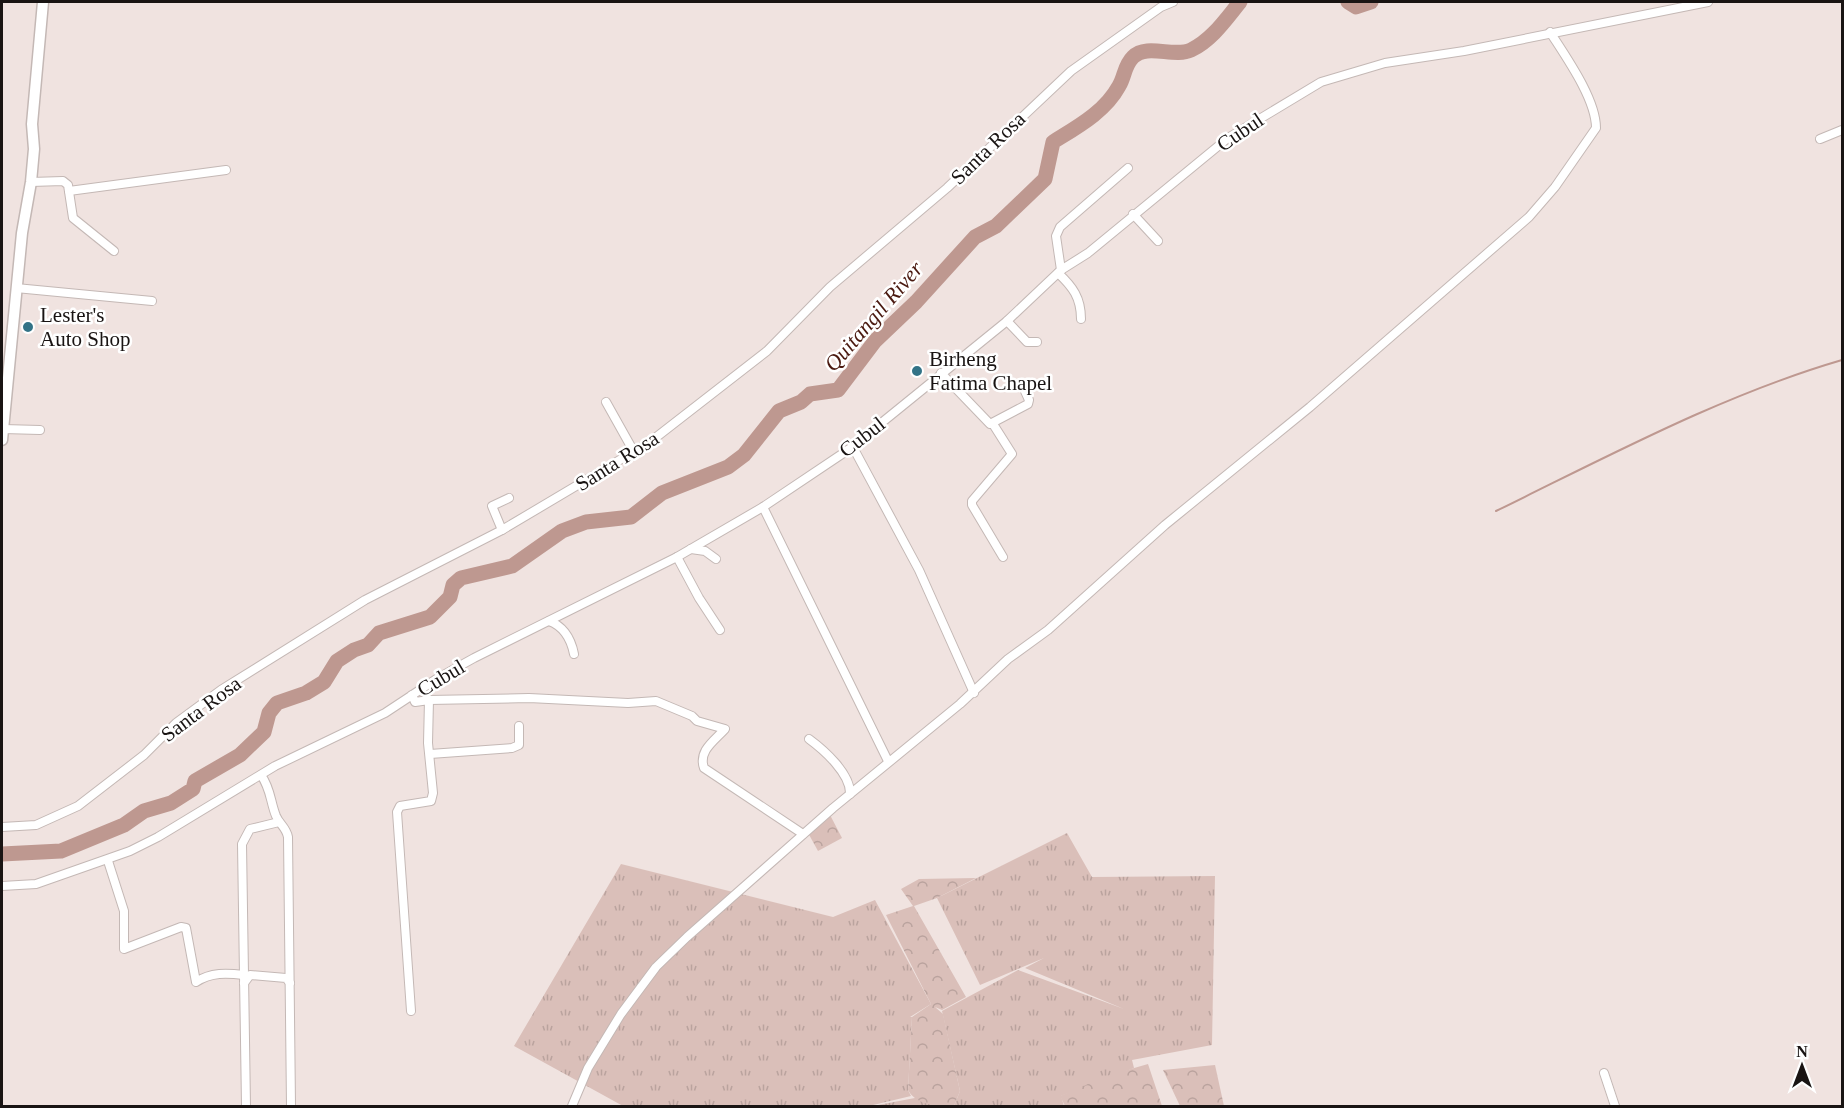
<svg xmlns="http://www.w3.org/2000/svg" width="1844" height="1108" viewBox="0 0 1844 1108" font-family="'Times New Roman',serif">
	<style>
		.grass { fill: url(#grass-tufts) }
		.forest { fill: url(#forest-crowns) }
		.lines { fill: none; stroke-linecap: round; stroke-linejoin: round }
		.stream { stroke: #be9890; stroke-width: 2 }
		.river { stroke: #be9890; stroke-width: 15 }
		.street-casing { stroke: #c4b8b5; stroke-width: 10 }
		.secondary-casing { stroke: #c4b8b5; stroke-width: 13 }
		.street { stroke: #fff; stroke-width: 8 }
		.secondary { stroke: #fff; stroke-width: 10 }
		.poi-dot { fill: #337387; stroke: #fff; stroke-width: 2 }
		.labels { text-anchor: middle; stroke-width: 5; stroke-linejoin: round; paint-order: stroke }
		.street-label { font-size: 21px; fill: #191413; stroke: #fff }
		.poi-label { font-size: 21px; fill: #191413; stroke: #fff; text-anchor: start }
		.water-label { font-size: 22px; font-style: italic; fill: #4a1910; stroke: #fff }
	</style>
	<defs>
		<pattern id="grass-tufts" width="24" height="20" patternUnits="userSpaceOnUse" patternTransform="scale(1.5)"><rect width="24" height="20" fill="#dabfb9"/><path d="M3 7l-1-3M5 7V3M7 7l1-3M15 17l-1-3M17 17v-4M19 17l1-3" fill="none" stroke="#baa39e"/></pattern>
		<pattern id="forest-crowns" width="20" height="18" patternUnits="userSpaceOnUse" patternTransform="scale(1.5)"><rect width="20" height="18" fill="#dabfb9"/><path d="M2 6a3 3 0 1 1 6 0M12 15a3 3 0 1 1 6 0" fill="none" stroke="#baa39e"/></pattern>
	</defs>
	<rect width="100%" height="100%" fill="#f0e3e0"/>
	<g class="grass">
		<path d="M1067 833 1092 877 1215 876 1212 1045 1132 1060 1134 1068 1061 1096 1064 1106H954L960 1091 942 1011 1018 970 1124 1009 1025 968 1044 958 980 985 937 898Z"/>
		<path d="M621 864 833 917 875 900 931 1004 910 1017H912L908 1090 911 1096 869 1106H623L514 1046Z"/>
		<path d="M941 1093 946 1106H873Z"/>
	</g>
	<g class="forest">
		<path d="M829 813 842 838 818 851 807 831Z"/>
		<path d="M976 878 937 898 914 906 966 997 942 1010 935 1007 943 1014 960 1091 954 1106C938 1107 916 1105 908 1090L912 1017 931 1004 886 915 913 906 901 889 919 879Z"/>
		<path d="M1148 1064 1162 1106H1065L1060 1096 1110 1075Z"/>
		<path d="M1215 1065 1224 1106H1180L1163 1070Z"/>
	</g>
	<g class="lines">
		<path class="stream" d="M1496 511C1609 456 1722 395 1842 360"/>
		<g class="river">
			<path d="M1348 2 1356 7 1371 2"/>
			<path d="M2 854 61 851 124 825 144 811 171 803 193 789 195 781 240 755 264 732 269 713 277 703 306 693 324 682 337 661 354 650 368 645 379 633 430 617 450 597 453 585 461 578 512 566 562 531 586 522 631 517 662 493 728 467 744 455 779 411 801 402 810 394 838 390 875 341 916 302 975 237 996 226 1045 179 1053 142C1077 127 1105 112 1119 86 1125 76 1124 66 1133 57 1147 43 1174 58 1191 50 1212 40 1226 19 1240 2"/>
		</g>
		<defs>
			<g id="street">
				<path d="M1820 139 1842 130"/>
				<path d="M31 182 63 181 68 185 73 218 114 251"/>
				<path d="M69 191 226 170"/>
				<path d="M1133 214 1158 241"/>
				<path d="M1061 270 1056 236 1060 227 1128 168"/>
				<path d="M1058 273C1073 287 1081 298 1081 319"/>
				<path d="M16 288 152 301"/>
				<path d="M1007 321 1027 342H1037"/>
				<path d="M941 373 990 424 1028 404 1029 400 1024 389"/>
				<path d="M606 402 634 452"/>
				<path d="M993 424 1012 454 972 501V505L1003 557"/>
				<path d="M3 429 40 430"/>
				<path d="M848 450 855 451 919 570 974 693"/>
				<path d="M763 507 888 761"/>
				<path d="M502 530 492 506 509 498"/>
				<path d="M691 549 705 551 716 559"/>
				<path d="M677 557 699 598 720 630"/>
				<path d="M549 621C563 626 571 639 574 654"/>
				<path d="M429 700 529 698 628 703 656 701 692 716 697 721 725 729C714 741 698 751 704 768L803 834"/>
				<path d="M809 739C824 750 851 774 850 794"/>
				<path d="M430 754 512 748 519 745V726"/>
				<path d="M261 775C271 789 270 801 276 816 280 825 286 827 288 837L291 1106"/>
				<path d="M2 827 36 825 78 806 144 755 176 723 221 690 365 600 502 530 650 442 767 351 830 287 947 188 1071 71 1161 7 1173 2"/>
				<path d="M108 861 124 911V949L181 927 186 928 196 982C211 972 227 973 244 975"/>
				<path d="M2 886 36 884 130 851 158 837 275 766 385 713 438 678 474 658 677 557 763 507 848 450 1007 321 1061 270 1088 253 1228 138 1321 82 1385 63 1464 51 1708 2"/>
				<path d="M244 983 250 975 286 978 290 983"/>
				<path d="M411 1011 397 812 400 806 431 801 433 793 428 743 429 700 415 702 412 695"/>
				<path d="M1604 1073 1615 1106"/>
				<path d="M246 1106 242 844 250 829 279 822"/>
				<path d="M572 1106 588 1068 621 1014 656 967 687 937 833 808 960 704 1008 659 1048 630 1165 525 1310 407 1529 217 1555 187 1596 128C1596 99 1566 57 1550 32"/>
			</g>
			<path id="secondary" d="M2 440 22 233 31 182 34 149 32 124 43 2"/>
		</defs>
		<use href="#street" class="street-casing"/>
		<use href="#secondary" class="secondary-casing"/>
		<use href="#street" class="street"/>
		<use href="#secondary" class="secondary"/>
	</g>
	<g class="poi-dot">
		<circle cx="28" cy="327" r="6"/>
		<circle cx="917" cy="371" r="6"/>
	</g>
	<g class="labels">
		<g class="street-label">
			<text transform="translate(1240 132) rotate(-34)" y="7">Cubul</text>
			<text transform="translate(988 148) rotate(-44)" y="7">Santa Rosa</text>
			<text transform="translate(862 437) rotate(-38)" y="7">Cubul</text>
			<text transform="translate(617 461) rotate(-32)" y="7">Santa Rosa</text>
			<text transform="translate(441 678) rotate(-31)" y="7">Cubul</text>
			<text transform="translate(201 709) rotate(-37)" y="7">Santa Rosa</text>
		</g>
		<g class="poi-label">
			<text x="40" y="322">Lester's<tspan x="40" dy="24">Auto Shop</tspan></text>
			<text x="929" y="366">Birheng<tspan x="929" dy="24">Fatima Chapel</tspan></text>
		</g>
		<g class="water-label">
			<text transform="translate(873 316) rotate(-49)" y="8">Quitangil River</text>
		</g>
	</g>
	<rect width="1844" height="1108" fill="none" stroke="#191413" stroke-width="6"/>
	<g transform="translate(1802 1066)" stroke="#ffffff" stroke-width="4.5" paint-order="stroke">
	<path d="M0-4.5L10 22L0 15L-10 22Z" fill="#191413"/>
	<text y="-9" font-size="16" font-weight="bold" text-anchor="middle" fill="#191413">N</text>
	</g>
</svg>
